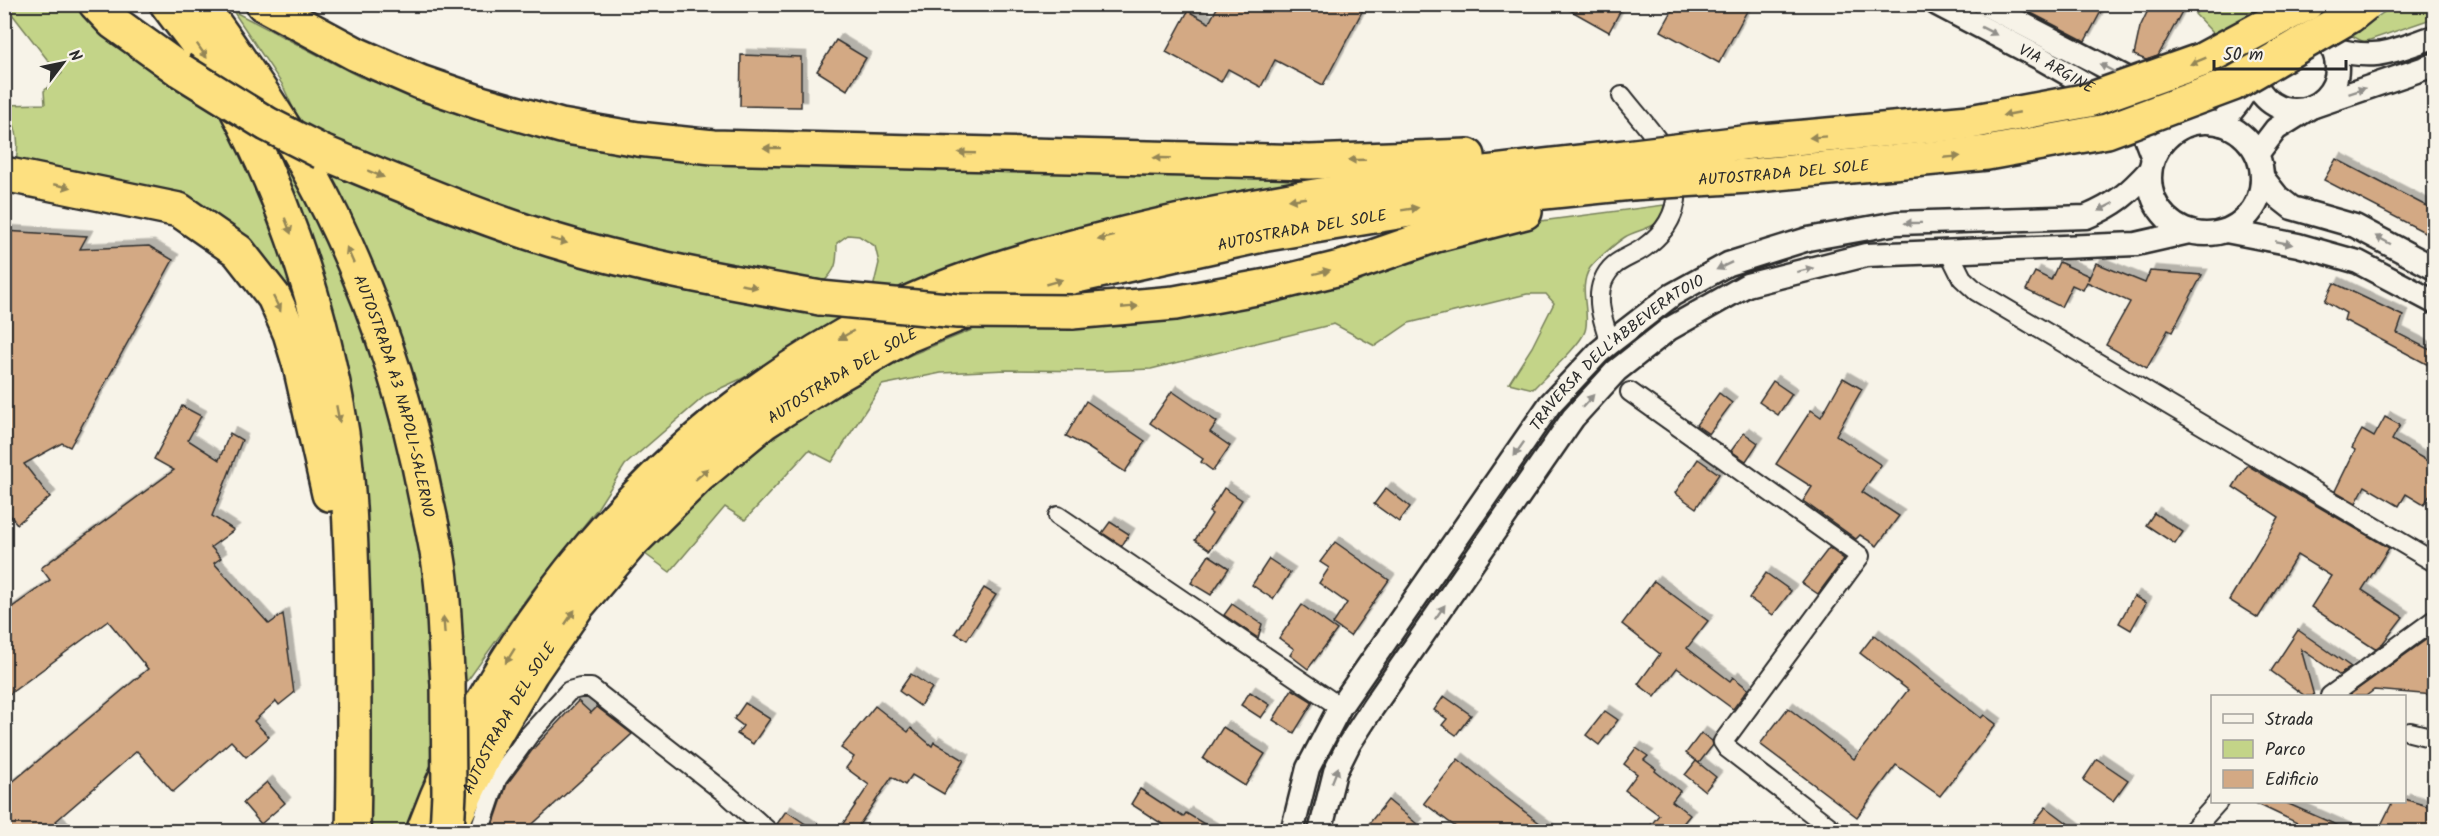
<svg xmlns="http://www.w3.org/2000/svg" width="2439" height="836" viewBox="0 0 2439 836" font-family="Kalam,sans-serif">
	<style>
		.green { fill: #c3d488; stroke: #77805a; stroke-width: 1.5 }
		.building { fill: #d3a984; stroke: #2b2b2b; stroke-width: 1.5; filter: url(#shadow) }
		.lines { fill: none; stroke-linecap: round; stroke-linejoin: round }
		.minor-casing { stroke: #2b2b2b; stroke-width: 22 }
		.tertiary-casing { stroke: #2b2b2b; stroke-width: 27 }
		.motorway-casing { stroke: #2b2b2b; stroke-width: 38 }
		.minor { stroke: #f7f3e8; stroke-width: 18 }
		.tertiary { stroke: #f7f3e8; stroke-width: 22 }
		.motorway { stroke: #fde080; stroke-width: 33 }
		.motorway-bridge-casing { stroke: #2b2b2b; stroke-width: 38; stroke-linecap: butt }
		.motorway-bridge { stroke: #fde080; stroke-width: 33 }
		.oneway { fill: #918f8a }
		.oneway2 { fill: #948656 }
		.labels { text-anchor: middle; stroke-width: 4.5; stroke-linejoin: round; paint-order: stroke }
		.street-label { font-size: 16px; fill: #2b2b2b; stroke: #f7f3e8 }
	</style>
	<defs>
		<filter id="shadow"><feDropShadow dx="5.5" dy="-5.5" stdDeviation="0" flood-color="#0004"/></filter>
	</defs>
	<rect width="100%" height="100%" fill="#f7f3e8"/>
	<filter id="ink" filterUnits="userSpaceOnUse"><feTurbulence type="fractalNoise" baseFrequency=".0167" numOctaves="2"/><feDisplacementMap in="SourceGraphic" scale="12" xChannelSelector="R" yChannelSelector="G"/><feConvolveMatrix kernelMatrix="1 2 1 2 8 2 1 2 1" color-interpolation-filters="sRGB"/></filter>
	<g filter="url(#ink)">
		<g class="green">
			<path d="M5 5H86L182 86 229 119 249 163 313 338 248 243 16 162C18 148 19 136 13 123 9 116 5 113 4 105L45 104 44 91 62 73 50 63Z"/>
			<path d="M2204 5H2263V12L2215 35 2195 14Z"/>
			<path d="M2395 5H2434V18L2364 42 2350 35Z"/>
			<path d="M233 11 360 77 542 136 1348 173 902 290 873 288 879 263 875 246 859 236 848 235 837 243C837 263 837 270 821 284L650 250 500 209 308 129 295 112 282 84Z"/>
			<path d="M262 134 280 142 315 202 390 391 433 601 439 768 411 831H360V545Z"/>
			<path d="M327 172 477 229 855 313 767 367 706 395 625 465 597 509 531 592 463 687Z"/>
			<path d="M1664 205C1666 229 1639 228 1625 237 1617 242 1596 260 1590 268 1577 288 1591 313 1585 331 1581 345 1544 377 1533 389L1509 383 1532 347 1554 303 1546 294H1527L1409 323 1375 346 1334 324 1151 369 1105 371 1006 370 941 373 882 385 832 462 809 450 745 520 725 507 670 572 645 554 689 505 736 466 816 407 901 359 996 320 1533 222Z"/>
		</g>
		<g class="building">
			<path d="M1219 4H1366L1323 85 1275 60 1261 87 1228 69 1221 82 1166 52 1188 11 1209 23Z"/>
			<path d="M1559 4H1624L1609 32Z"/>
			<path d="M1676 4H1740L1748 9 1719 63 1661 31Z"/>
			<path d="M2014 4H2105L2085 41Z"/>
			<path d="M2151 4H2186L2158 56 2146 60 2134 55 2140 27Z"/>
			<path d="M836 40 866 58 847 90 817 71Z"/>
			<path d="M741 55 801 57V107L740 106Z"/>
			<path d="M2336 159 2434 210V237L2324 180Z"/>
			<path d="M4 231 87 236 80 249 149 246 173 260 70 447 62 443 24 464 50 497 17 524 4 508Z"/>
			<path d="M2059 262 2089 276 2088 280 2096 263 2145 283 2150 271 2202 275 2172 332 2168 330 2147 368 2106 345 2130 302 2087 282 2083 290 2072 285 2061 307 2026 290 2035 272 2051 280Z"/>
			<path d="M2334 283 2403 316 2397 333 2434 352V368L2344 320 2346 313 2325 301Z"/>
			<path d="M1843 378 1862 389 1836 435 1881 465 1862 492 1899 516 1877 546 1860 535 1856 539 1803 501 1812 487 1776 464 1811 410 1821 417Z"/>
			<path d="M1773 381 1792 394 1778 415 1759 402Z"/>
			<path d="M1172 391 1217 422 1210 432 1230 446 1213 471 1201 462 1203 459 1150 423Z"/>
			<path d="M1719 393 1732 403 1709 434 1696 425Z"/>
			<path d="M1086 401 1145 441 1125 472 1087 447 1066 436Z"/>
			<path d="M182 406 201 416 188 440 219 460 230 433 242 440 212 516 234 530 211 547 221 558 214 563 269 624 283 614 294 693 279 705 276 701 254 721 269 737 246 757 231 741 173 792 137 751 56 821 65 831H4V789L148 669 108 621 4 698V613L50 580 41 568 174 470 154 459Z"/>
			<path d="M2385 417 2400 425 2392 440 2434 465V488L2424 505 2406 494 2399 506 2365 486 2356 503 2335 491 2355 450 2352 448 2362 430 2374 437Z"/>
			<path d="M1744 433 1758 443 1746 461 1731 451Z"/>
			<path d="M1698 459 1719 474 1696 508 1675 493Z"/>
			<path d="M2247 465 2389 548 2362 590 2403 617 2383 643 2375 649 2311 607 2331 576 2297 555 2258 618 2229 600 2279 517 2233 487Z"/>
			<path d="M1224 488 1242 500 1210 550 1195 540 1212 514 1209 512Z"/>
			<path d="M1386 488 1410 507 1399 522 1374 504Z"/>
			<path d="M2154 513 2183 532 2175 544 2146 525Z"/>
			<path d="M1110 522 1129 534 1122 546 1102 533Z"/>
			<path d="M1335 542 1389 580 1350 636 1333 624 1347 603 1319 583 1329 568 1320 562Z"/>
			<path d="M1829 548 1844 559 1818 594 1802 583Z"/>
			<path d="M1209 555 1229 568 1211 595 1191 583Z"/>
			<path d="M1269 559 1290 573 1273 599 1252 585Z"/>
			<path d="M1766 573 1791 591 1773 615 1749 598Z"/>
			<path d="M1654 581 1708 621 1687 648 1730 681 1733 677 1748 689 1733 709 1677 668 1655 697 1638 684 1660 654 1622 624Z"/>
			<path d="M984 588 996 595 967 640 955 633Z"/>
			<path d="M2134 596 2146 603 2131 630 2119 623Z"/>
			<path d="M1232 604 1262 624 1258 638 1224 615Z"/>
			<path d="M1302 605 1337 630 1308 669 1290 655 1294 649 1279 638Z"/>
			<path d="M2298 630 2351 667 2339 675 2301 649 2314 696H2305L2271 671Z"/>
			<path d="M2434 634V695L2374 690 2366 696H2348Z"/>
			<path d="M1874 635 1981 718 1984 715 1996 724 1940 796 1896 765 1857 817 1760 744 1788 708 1854 759 1908 690 1860 653Z"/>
			<path d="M911 674 932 688 920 706 899 691Z"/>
			<path d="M1292 689 1313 702 1294 733 1273 720Z"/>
			<path d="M1250 692 1270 705 1261 718 1241 705Z"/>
			<path d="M1444 696 1471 715 1456 735 1442 725 1447 719 1434 710Z"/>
			<path d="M578 701 591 713 597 707 632 734 525 831H491L507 784 533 749Z"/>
			<path d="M745 703 770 719 753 744 737 734 743 726 734 719Z"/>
			<path d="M875 706 908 732 911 728 932 746 934 742 964 760 944 794 912 775 905 785 892 777 855 831H838L869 785 846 768 854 757 841 748Z"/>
			<path d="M1605 711 1618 720 1599 745 1586 735Z"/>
			<path d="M1223 727 1265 754 1245 786 1203 759Z"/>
			<path d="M1701 733 1712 741 1713 745 1699 763 1686 753Z"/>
			<path d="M1636 748 1648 756 1644 760 1656 769 1655 771 1680 791 1672 801 1690 815 1677 831H1646L1659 815 1625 790 1637 774 1624 764Z"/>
			<path d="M1458 759 1499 792 1550 831H1461L1424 803Z"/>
			<path d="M2097 759 2128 780 2113 801 2083 780Z"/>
			<path d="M1696 761 1716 777 1705 791 1685 775Z"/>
			<path d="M267 782 285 803 261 824 243 803Z"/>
			<path d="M1140 789 1183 817 1186 813 1216 831H1173L1131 804Z"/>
			<path d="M2404 799 2434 808V831H2378L2393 801H2404Z"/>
			<path d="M1388 800 1417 824 1411 831H1363Z"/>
			<path d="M2251 801H2282L2350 831H2314Z"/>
			<path d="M2046 807 2078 831H2027Z"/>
			<path d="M786 811 816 831H783L777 824Z"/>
		</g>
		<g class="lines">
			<defs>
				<g id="minor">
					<path d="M1949 252 1962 278 1976 291 2434 562"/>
					<path d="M1610 343C1604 323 1595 301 1603 281 1612 259 1629 259 1645 247 1674 226 1684 197 1671 163 1664 144 1635 113 1622 96"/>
					<path d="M1630 392 1860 556 1723 742 1727 748 1836 832"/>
					<path d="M1058 516 1340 707"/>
					<path d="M2330 696 2434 620"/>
					<path d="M2410 732 2434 738"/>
					<path d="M479 832 497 779 529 735 569 691 580 688H591L729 796 769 832"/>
					<path d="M2191 832 2218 802"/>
				</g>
				<g id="tertiary">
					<path id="s1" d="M1937 4 2042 59 2115 101 2143 132 2153 158"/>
					<path d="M1984 4 2144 87"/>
					<circle cx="2295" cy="68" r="42"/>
					<path d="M2332 49C2378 61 2392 51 2434 37"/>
					<circle cx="2206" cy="178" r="56"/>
					<path d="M2221 124 2238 103 2254 78"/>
					<path d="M2257 154 2276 129 2311 107 2434 65"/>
					<path d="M2263 178 2278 197 2292 208 2355 226 2434 268"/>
					<path d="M2226 231 2298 245 2358 262 2434 302"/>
					<path id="s2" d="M1292 832 1308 768 1340 707 1550 404 1599 352 1610 343 1672 295 1728 264 1808 239 1897 223 2086 217C2115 205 2129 193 2150 170"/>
					<path d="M1320 832 1335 772 1349 744 1373 707 1573 418 1616 371 1669 329 1747 285 1866 255 2136 244 2189 232"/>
				</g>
				<g id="motorway">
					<path d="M96 4 113 22 180 70"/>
					<path d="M167 4C179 21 194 38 205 55 277 168 321 301 342 433 350 490 351 551 353 609 354 683 355 757 353 832"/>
					<path id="s3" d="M199 4C217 25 231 48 247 71 337 200 396 344 426 499 432 525 438 552 441 579 445 614 445 649 448 684"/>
					<path d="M263 4 356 54 420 82 481 103 561 126 638 139 713 147 1310 162 1468 156"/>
					<path d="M322 152C398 183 474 216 552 240 640 267 731 282 820 298"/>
					<path d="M4 174 179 210 238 251 274 297 290 333 300 366 329 494"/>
					<path d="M1072 312 1175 303 1267 286 1344 267 1436 235 1525 212"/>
					<path d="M423 832C462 727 519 631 591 546 671 452 761 378 871 321 945 282 1027 258 1108 238 1277 195 1452 176 1626 157"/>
					<path id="s4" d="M448 832 491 741 531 673 578 605 630 544 699 476 764 422 831 379 906 336 984 304 1059 280 1267 234 1469 200 1631 183"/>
				</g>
			</defs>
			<use href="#minor" class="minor-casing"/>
			<use href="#tertiary" class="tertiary-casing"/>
			<use href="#motorway" class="motorway-casing"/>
			<use href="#minor" class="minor"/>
			<use href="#tertiary" class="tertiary"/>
			<use href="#motorway" class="motorway"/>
			<defs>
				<g id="motorway-bridge">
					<path d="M180 70 267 124 322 152"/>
					<path d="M1626 157 1751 142 1970 122 2089 100 2202 60 2306 4"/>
					<path id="s5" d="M1631 183 1748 176 1987 153 2107 131 2233 84 2350 16 2365 4"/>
					<path d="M820 298 958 311 1072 312"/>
					<path d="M447 832 449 793 448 684"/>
				</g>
			</defs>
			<use href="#motorway-bridge" class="motorway-bridge-casing"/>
			<use href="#motorway-bridge" class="motorway-bridge"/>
		</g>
		<defs><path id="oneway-solid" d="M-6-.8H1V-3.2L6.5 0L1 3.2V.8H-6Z" transform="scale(1.5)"/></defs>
		<g class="oneway">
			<use href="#oneway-solid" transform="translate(1989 31) rotate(27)"/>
			<use href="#oneway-solid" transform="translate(2107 68) rotate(-152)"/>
			<use href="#oneway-solid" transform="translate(2357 91) rotate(-19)"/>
			<use href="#oneway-solid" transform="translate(2106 207) rotate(153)"/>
			<use href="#oneway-solid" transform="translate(1913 223) rotate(179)"/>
			<use href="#oneway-solid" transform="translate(2383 240) rotate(-152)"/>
			<use href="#oneway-solid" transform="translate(2284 243) rotate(11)"/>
			<use href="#oneway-solid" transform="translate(1724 266) rotate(154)"/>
			<use href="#oneway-solid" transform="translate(1805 270) rotate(-14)"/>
			<use href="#oneway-solid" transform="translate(1588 401) rotate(-48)"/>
			<use href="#oneway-solid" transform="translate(1519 449) rotate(125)"/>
			<use href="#oneway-solid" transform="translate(1440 612) rotate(-55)"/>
			<use href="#oneway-solid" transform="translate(1335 775) rotate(-68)"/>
		</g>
		<g class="oneway2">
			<use href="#oneway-solid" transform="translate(202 51) rotate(55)"/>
			<use href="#oneway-solid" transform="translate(2198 61) rotate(158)"/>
			<use href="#oneway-solid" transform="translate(2011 114) rotate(169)"/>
			<use href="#oneway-solid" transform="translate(1818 137) rotate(176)"/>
			<use href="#oneway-solid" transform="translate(772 148) rotate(-179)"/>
			<use href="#oneway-solid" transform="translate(967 153) rotate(-178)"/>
			<use href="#oneway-solid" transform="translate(1952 157) rotate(-5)"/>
			<use href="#oneway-solid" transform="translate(1162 158) rotate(-178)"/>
			<use href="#oneway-solid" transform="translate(1357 160) rotate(178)"/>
			<use href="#oneway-solid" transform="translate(376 174) rotate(22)"/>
			<use href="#oneway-solid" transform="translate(62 186) rotate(12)"/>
			<use href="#oneway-solid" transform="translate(1297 199) rotate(172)"/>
			<use href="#oneway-solid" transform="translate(1410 209) rotate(-9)"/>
			<use href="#oneway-solid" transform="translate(288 226) rotate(69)"/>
			<use href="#oneway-solid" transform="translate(1106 238) rotate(166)"/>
			<use href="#oneway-solid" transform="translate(559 241) rotate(15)"/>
			<use href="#oneway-solid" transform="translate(350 255) rotate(-114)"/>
			<use href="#oneway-solid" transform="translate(1322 272) rotate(-14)"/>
			<use href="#oneway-solid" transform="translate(1054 282) rotate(-16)"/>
			<use href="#oneway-solid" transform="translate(749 286) rotate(10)"/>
			<use href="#oneway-solid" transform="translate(277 304) rotate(64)"/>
			<use href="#oneway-solid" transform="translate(1130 307) rotate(-5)"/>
			<use href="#oneway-solid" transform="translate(846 335) rotate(150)"/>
			<use href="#oneway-solid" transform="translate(338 414) rotate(79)"/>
			<use href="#oneway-solid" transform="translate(702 474) rotate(-41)"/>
			<use href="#oneway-solid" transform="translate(570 617) rotate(-56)"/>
			<use href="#oneway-solid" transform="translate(444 625) rotate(-94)"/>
			<use href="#oneway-solid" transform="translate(510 656) rotate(122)"/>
		</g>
	</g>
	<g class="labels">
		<g class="street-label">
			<text dy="6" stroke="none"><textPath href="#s1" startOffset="136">VIA ARGINE</textPath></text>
			<text dy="6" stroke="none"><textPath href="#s5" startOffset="153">AUTOSTRADA DEL SOLE</textPath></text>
			<text dy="6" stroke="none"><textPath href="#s4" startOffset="1101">AUTOSTRADA DEL SOLE</textPath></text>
			<text dy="6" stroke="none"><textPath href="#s2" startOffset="588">TRAVERSA DELL'ABBEVERATOIO</textPath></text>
			<text dy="6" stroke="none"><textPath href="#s4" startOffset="615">AUTOSTRADA DEL SOLE</textPath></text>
			<text dy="6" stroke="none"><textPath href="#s3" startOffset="442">AUTOSTRADA A3 NAPOLI-SALERNO</textPath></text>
			<text dy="6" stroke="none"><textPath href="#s4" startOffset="129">AUTOSTRADA DEL SOLE</textPath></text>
		</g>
	</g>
	<rect width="2439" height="836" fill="none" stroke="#f7f3e8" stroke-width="24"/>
	<rect x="12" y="12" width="2415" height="812" fill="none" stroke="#2b2b2b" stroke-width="2" filter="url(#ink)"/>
	<rect x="2211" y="695" width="195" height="108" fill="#f7f3e8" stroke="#a5a39c" stroke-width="1.5"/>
	<rect x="2223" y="714" width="30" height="9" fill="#f7f3e8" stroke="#a5a39c" stroke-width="1.5"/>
	<text x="2265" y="725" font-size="18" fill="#2b2b2b">Strada</text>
	<rect x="2223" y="740" width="30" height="18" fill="#c3d488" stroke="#a5a39c" stroke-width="1.5"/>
	<text x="2265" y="755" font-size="18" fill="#2b2b2b">Parco</text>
	<rect x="2223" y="770" width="30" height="18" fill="#d3a984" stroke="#a5a39c" stroke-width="1.5"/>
	<text x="2265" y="785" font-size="18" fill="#2b2b2b">Edificio</text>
	<g transform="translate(63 63) rotate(58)" stroke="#f7f3e8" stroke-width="4.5" paint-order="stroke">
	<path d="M0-4.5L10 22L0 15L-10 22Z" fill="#2b2b2b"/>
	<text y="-9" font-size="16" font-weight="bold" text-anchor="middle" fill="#2b2b2b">N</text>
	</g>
	<path d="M2214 60v9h132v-9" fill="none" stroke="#2b2b2b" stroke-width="3"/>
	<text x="2223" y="60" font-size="18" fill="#2b2b2b" stroke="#f7f3e8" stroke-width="4.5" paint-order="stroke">50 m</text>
</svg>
